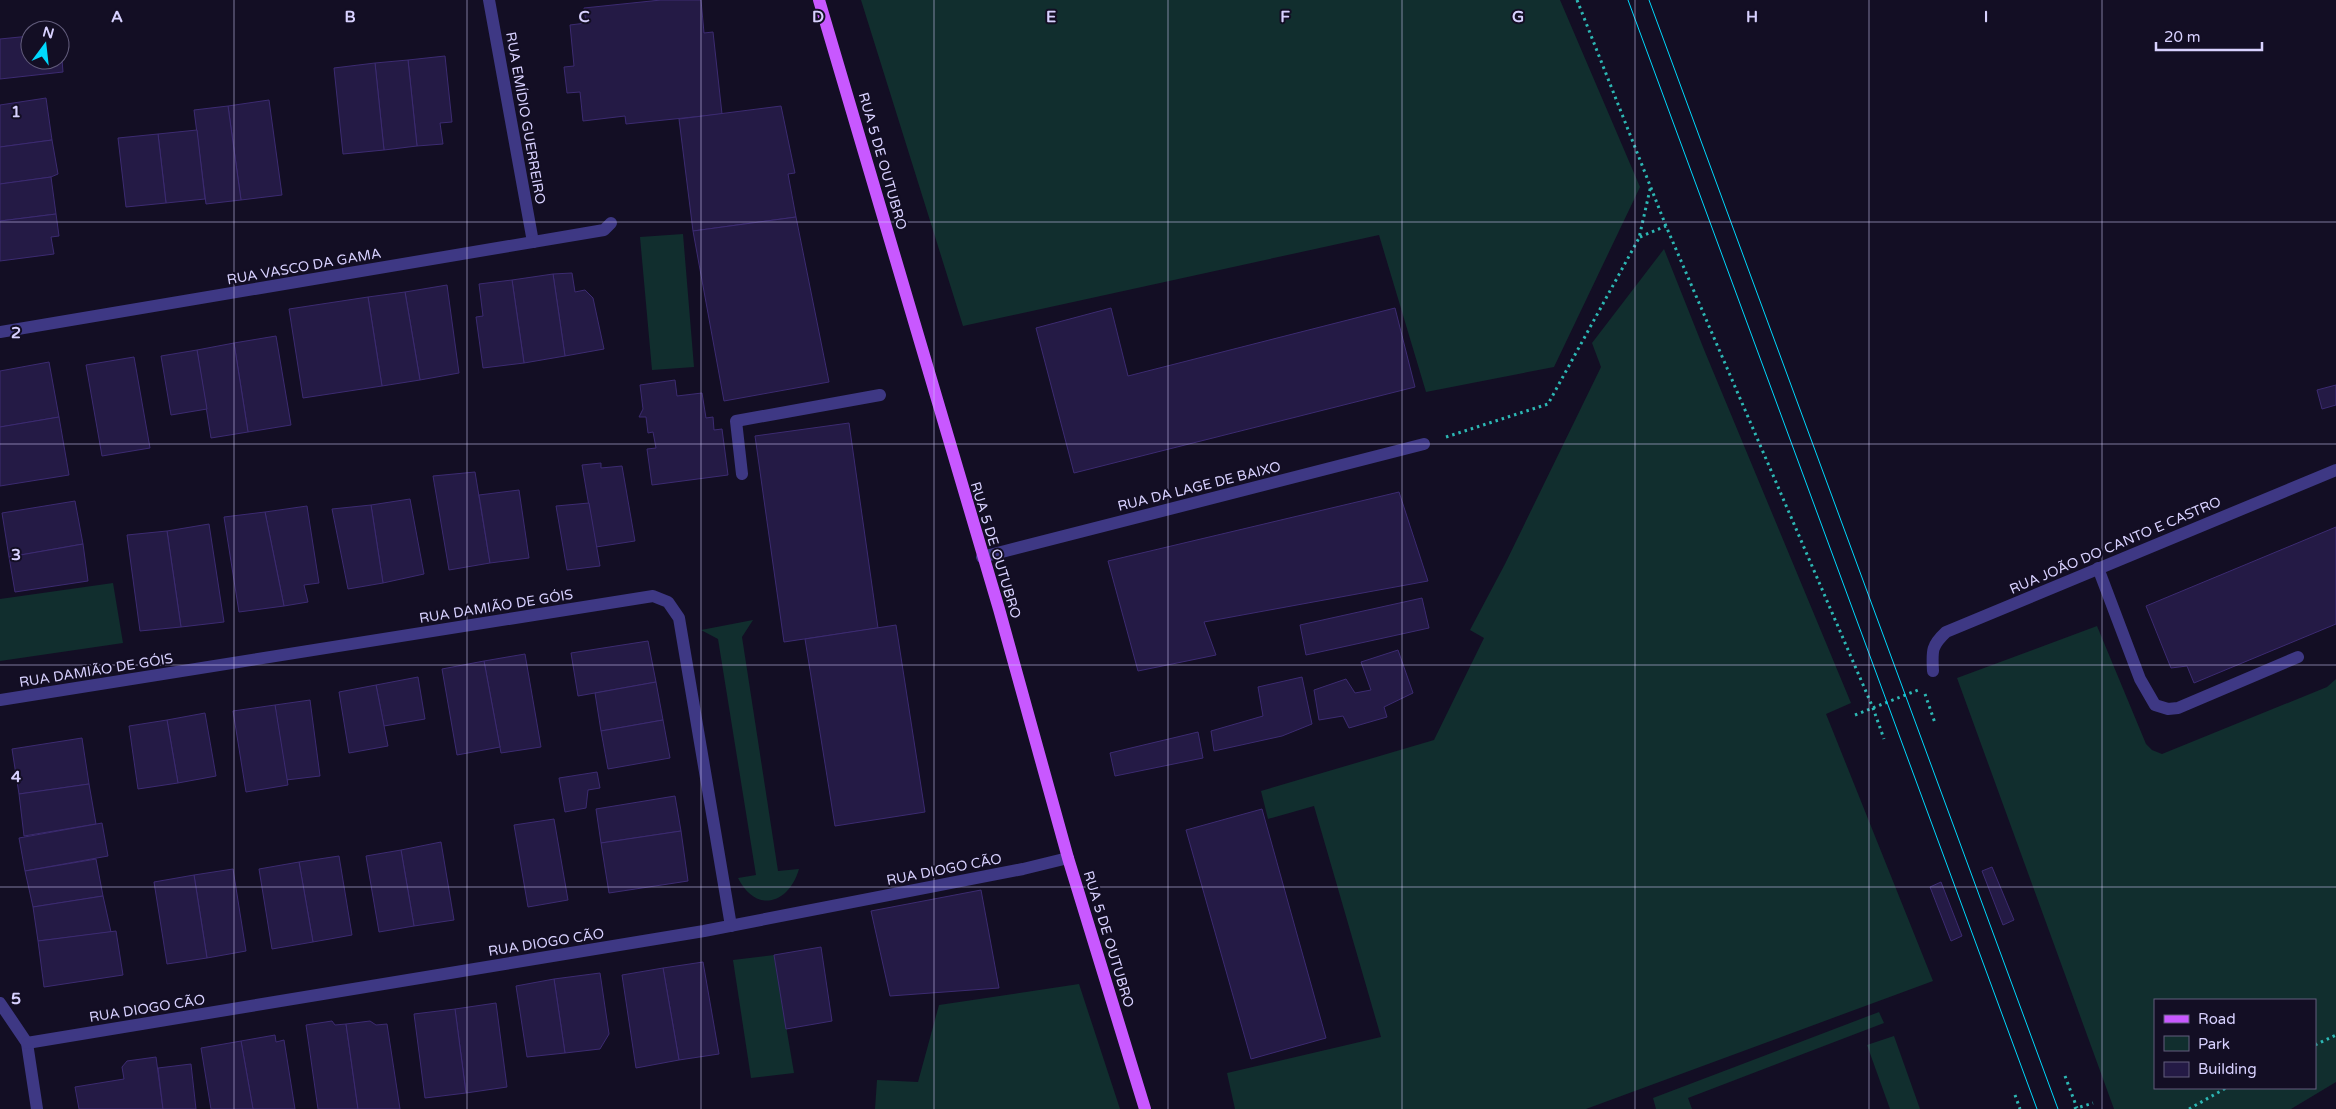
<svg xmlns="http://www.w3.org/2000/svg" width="2336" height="1109" viewBox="0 0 2336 1109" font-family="'Varela Round',sans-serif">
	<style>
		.green { fill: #112e2e; fill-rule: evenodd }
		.building { fill: #241a45; stroke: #3c2b71 }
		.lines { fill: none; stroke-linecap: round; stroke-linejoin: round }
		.path { stroke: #2db7b4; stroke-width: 3; stroke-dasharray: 2.5 4; stroke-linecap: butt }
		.service { stroke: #3e3884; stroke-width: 12 }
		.minor { stroke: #3e3884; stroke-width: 12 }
		.primary { stroke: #c858ff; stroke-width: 12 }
		.tram { stroke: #00d8fc; stroke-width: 1 }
		.grid { fill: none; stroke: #d8d1ff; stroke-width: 1; stroke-opacity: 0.55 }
		.labels { text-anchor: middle; stroke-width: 4; stroke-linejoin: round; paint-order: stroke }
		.street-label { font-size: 14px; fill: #d8d1ff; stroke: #130e24 }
		.grid-label { font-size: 16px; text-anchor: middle; font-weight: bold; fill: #d8d1ff; stroke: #130e24; stroke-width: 4; stroke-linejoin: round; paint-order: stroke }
	</style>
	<rect width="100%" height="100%" fill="#130e24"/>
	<g class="green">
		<path d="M861 0H1560L1640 187 1554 367 1426 392 1379 235 963 326Z"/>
		<path d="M683 234 694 367 652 370 640 237Z"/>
		<path d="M1664 249 1705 352 1851 703 1826 714 1933 981 1586 1109H1235L1227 1073 1381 1037 1314 806 1268 819 1261 791 1434 740 1484 638 1470 630 1505 564 1601 367 1592 343Z"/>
		<path d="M113 583 123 643 0 661V599Z"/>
		<path d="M753 620 742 637 778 871 799 869C789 904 756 914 738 878L756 875 718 639 701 630Z"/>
		<path d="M2097 626 2146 744 2152 750 2162 754 2327 687 2336 679V1082L2291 1109H2114L1957 678ZM2155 1000H2315V1088H2155Z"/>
		<path d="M774 955 794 1073 751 1078 733 960Z"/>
		<path d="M1079 984 1120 1109H875L877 1080 918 1082 939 1005Z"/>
		<path d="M1879 1012 1884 1023 1688 1098 1692 1109H1656L1653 1098Z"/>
		<path d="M1894 1036 1920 1109H1890L1867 1045Z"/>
	</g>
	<g class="building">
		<path d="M661 0H701L704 33 713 32 722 114 626 124 625 116 583 121 580 92 567 93 564 67 574 66 570 25 586 23 584 8Z"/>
		<path d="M60 35 63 72 0 79V39L30 36V60H60Z"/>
		<path d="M445 56 452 122 440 123 443 144 417 146 408 60Z"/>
		<path d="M408 60 417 146 384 150 375 63Z"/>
		<path d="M375 63 384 150 343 154 334 68Z"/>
		<path d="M46 98 52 140 0 147V105Z"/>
		<path d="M269 100 282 195 241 200 228 106Z"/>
		<path d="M228 106 241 200 206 204 194 110Z"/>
		<path d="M781 106 795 173 788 174 796 217 693 231 679 119Z"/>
		<path d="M197 130 205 199 166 203 158 134Z"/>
		<path d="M158 134 166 203 126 207 118 138Z"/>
		<path d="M52 140 58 174 51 177 0 184V147Z"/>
		<path d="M51 177 56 214 0 221V184Z"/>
		<path d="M56 214 59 236 51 237 54 254 0 261V221Z"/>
		<path d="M796 217 829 382 724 401 693 231Z"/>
		<path d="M572 273 575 292 585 290 593 298 604 349 565 356 553 274Z"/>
		<path d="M553 274 565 356 524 363 512 280Z"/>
		<path d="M512 280 524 363 483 368 476 317 483 316 479 284Z"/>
		<path d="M447 285 459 373 420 380 405 292Z"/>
		<path d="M405 292 420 380 382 386 368 297Z"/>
		<path d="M368 297 382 386 303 398 289 309Z"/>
		<path d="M1111 308 1128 376 1395 308 1415 387 1074 473 1036 328Z"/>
		<path d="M276 336 291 425 248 432 234 343Z"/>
		<path d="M234 343 248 432 211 438 197 350Z"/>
		<path d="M197 350 207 409 171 415 161 356Z"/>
		<path d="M134 357 150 448 102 456 86 365Z"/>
		<path d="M49 362 59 417 0 427V371Z"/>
		<path d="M675 380 677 396 702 393 706 418 713 417 714 430 722 429 728 475 652 485 647 449 656 448 653 432 648 433 646 417H639L643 409 640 385Z"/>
		<path d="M2336 385V405L2322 409 2317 390Z"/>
		<path d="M59 417 69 475 0 486V427Z"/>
		<path d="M849 423 878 628 784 642 755 436Z"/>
		<path d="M601 463V468L622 466 635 541 596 547 582 465Z"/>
		<path d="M475 472 490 563 449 570 433 476Z"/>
		<path d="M519 490 529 558 490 563 479 495Z"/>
		<path d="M1399 492 1428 581 1204 622 1216 655 1138 671 1108 561Z"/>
		<path d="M410 499 424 574 383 583 371 505Z"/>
		<path d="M75 501 83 544 9 557 2 513Z"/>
		<path d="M589 503 600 566 567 570 556 506Z"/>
		<path d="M371 505 383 583 348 589 332 509Z"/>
		<path d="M307 506 319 583 304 585 308 602 284 606 265 512Z"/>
		<path d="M265 512 284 606 239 612 224 517Z"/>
		<path d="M209 524 224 622 181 627 167 531Z"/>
		<path d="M2336 527V624L2194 683 2187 666 2171 668 2146 606Z"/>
		<path d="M167 531 181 627 140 631 127 535Z"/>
		<path d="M83 544 88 581 15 592 9 557Z"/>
		<path d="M1422 598 1429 628 1306 655 1300 625Z"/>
		<path d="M896 625 925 812 835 826 805 639Z"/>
		<path d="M648 641 656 682 578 696 571 653Z"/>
		<path d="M1398 650 1413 693 1384 707 1387 717 1349 728 1343 716 1319 720 1314 690 1346 679 1355 693 1371 690 1361 662Z"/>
		<path d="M525 654 541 747 501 753 484 661Z"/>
		<path d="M484 661 500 747 457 755 442 669Z"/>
		<path d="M418 677 425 719 384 726 376 685Z"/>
		<path d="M1302 677 1312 724 1282 736 1214 751 1211 731 1263 716 1258 687Z"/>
		<path d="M656 682 663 720 601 731 595 693Z"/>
		<path d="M376 685 388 746 349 753 339 692Z"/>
		<path d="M310 700 320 776 286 780 275 705Z"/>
		<path d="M275 705 288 785 246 792 233 711Z"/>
		<path d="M205 713 216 776 178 783 167 720Z"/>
		<path d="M167 720 178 783 138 789 129 726Z"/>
		<path d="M663 720 670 758 608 769 601 731Z"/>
		<path d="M1198 732 1203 758 1115 776 1110 753Z"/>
		<path d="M82 738 89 784 19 794 12 749Z"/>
		<path d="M597 772 600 788 588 790 586 808 565 812 559 778Z"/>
		<path d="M89 784 96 824 24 836 19 794Z"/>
		<path d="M675 796 681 831 601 843 596 809Z"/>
		<path d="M1262 809 1326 1038 1251 1059 1186 830Z"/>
		<path d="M554 819 568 900 528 907 514 825Z"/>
		<path d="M102 823 108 856 25 871 19 838Z"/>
		<path d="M681 831 688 881 609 893 601 843Z"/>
		<path d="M441 842 454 920 414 926 401 850Z"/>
		<path d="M401 850 414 926 379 932 366 856Z"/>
		<path d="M339 856 352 935 313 942 299 862Z"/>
		<path d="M96 859 103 896 33 907 25 871Z"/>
		<path d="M299 862 313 942 272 949 259 869Z"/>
		<path d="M1992 867 2014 920 2003 925 1982 871Z"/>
		<path d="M233 869 246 951 207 958 194 875Z"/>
		<path d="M194 875 207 958 167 964 154 882Z"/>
		<path d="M1941 882 1962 936 1951 941 1930 887Z"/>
		<path d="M981 890 999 988 890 996 871 911Z"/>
		<path d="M103 896 111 932 38 941 33 907Z"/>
		<path d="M116 931 123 975 44 987 38 941Z"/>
		<path d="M821 947 832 1021 786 1029 774 955Z"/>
		<path d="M703 962 719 1054 679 1060 663 968Z"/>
		<path d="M663 968 679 1060 636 1068 622 975Z"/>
		<path d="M600 973 609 1034 600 1049 565 1053 554 979Z"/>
		<path d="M554 979 565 1053 527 1057 516 986Z"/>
		<path d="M496 1003 507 1087 466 1093 455 1009Z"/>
		<path d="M455 1009 466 1093 425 1098 414 1014Z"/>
		<path d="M332 1021 335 1025 346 1024 358 1109H318L306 1025Z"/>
		<path d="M370 1021 376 1025 387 1024 400 1109H358L346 1024Z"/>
		<path d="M275 1035 276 1042 284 1040 295 1109H253L241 1041Z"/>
		<path d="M241 1041 253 1109H211L201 1048Z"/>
		<path d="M156 1057 163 1109H79L75 1087 124 1079 122 1067 127 1061Z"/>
		<path d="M191 1064 196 1109H163L158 1068Z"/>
	</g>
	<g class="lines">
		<g class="path">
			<path d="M1577 0 1666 226 1873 708 1884 739"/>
			<path d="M1640 237 1666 226"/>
			<path d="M1446 437 1548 404 1639 238 1651 185"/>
			<path d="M1925 694 1935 723"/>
			<path d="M1855 715 1918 690"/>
			<path d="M2315 1045 2336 1035"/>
			<path d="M2065 1076 2077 1108"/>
			<path d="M2015 1095 2020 1109"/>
			<path d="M2074 1109 2093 1103"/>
			<path d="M2189 1109 2226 1088"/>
		</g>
		<g class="service">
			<path d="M742 474 736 421 880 395"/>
			<path d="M2098 568 2140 679 2155 705 2168 709 2178 708 2298 657"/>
		</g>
		<g class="minor">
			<path d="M489 0 533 242"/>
			<path d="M0 332 604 230 611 223"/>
			<path d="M982 557 1424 444"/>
			<path d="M1933 671C1932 651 1931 646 1946 632L2336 470"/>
			<path d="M0 700 653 596 668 602 679 618 731 926"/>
			<path d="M0 1003 27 1043 37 1109"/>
			<path d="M27 1043 704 931 1023 869 1068 858"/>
		</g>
		<path class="primary" d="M819 0 999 609 1068 858 1145 1109"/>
		<g class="tram">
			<path d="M1628 0 2037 1109"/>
			<path d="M1649 0 2058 1109"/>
		</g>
	</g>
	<path class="grid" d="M234 0V1109M467 0V1109M701 0V1109M934 0V1109M1168 0V1109M1402 0V1109M1635 0V1109M1869 0V1109M2102 0V1109M0 222H2336M0 444H2336M0 665H2336M0 887H2336"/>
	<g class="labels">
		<g class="street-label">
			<text transform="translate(526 118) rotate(80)" y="5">RUA EMÍDIO GUERREIRO</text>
			<text transform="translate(883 161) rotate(74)" y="5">RUA 5 DE OUTUBRO</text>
			<text transform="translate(304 266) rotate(-10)" y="5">RUA VASCO DA GAMA</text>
			<text transform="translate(1199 486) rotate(-14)" y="5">RUA DA LAGE DE BAIXO</text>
			<text transform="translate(2115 545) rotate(-23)" y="5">RUA JOÃO DO CANTO E CASTRO</text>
			<text transform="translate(996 550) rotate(73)" y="5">RUA 5 DE OUTUBRO</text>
			<text transform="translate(496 606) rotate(-9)" y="5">RUA DAMIÃO DE GÓIS</text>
			<text transform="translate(96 670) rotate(-9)" y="5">RUA DAMIÃO DE GÓIS</text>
			<text transform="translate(944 869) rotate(-11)" y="5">RUA DIOGO CÃO</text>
			<text transform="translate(1109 939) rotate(73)" y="5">RUA 5 DE OUTUBRO</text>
			<text transform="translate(546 942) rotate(-9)" y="5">RUA DIOGO CÃO</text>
			<text transform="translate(147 1008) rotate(-9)" y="5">RUA DIOGO CÃO</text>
		</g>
	</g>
	<g class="grid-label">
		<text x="117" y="22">A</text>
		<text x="350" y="22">B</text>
		<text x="584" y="22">C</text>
		<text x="818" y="22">D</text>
		<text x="1051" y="22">E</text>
		<text x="1285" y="22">F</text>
		<text x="1518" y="22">G</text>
		<text x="1752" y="22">H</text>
		<text x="1986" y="22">I</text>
		<text x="16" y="117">1</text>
		<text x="16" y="338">2</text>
		<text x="16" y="560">3</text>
		<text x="16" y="782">4</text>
		<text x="16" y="1004">5</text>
	</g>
	<rect x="2154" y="999" width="162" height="90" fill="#130e24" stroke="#625c7c"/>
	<rect x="2164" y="1015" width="25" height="8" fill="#c858ff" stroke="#625c7c"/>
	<text x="2198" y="1024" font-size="15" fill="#d8d1ff">Road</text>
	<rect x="2164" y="1036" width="25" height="15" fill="#112e2e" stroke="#625c7c"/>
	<text x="2198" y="1049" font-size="15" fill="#d8d1ff">Park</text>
	<rect x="2164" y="1062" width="25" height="15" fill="#241a45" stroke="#625c7c"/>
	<text x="2198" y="1074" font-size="15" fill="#d8d1ff">Building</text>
	<g transform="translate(45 45) rotate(15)"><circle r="24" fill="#130e24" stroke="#625c7c"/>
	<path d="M0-4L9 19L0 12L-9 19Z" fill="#00d8fc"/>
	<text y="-8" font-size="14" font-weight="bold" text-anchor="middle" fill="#d8d1ff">N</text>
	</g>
	<path d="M2156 42v8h106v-8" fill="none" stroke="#d8d1ff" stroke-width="2.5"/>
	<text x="2164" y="42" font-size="15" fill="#d8d1ff" stroke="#130e24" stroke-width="4" paint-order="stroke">20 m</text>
</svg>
